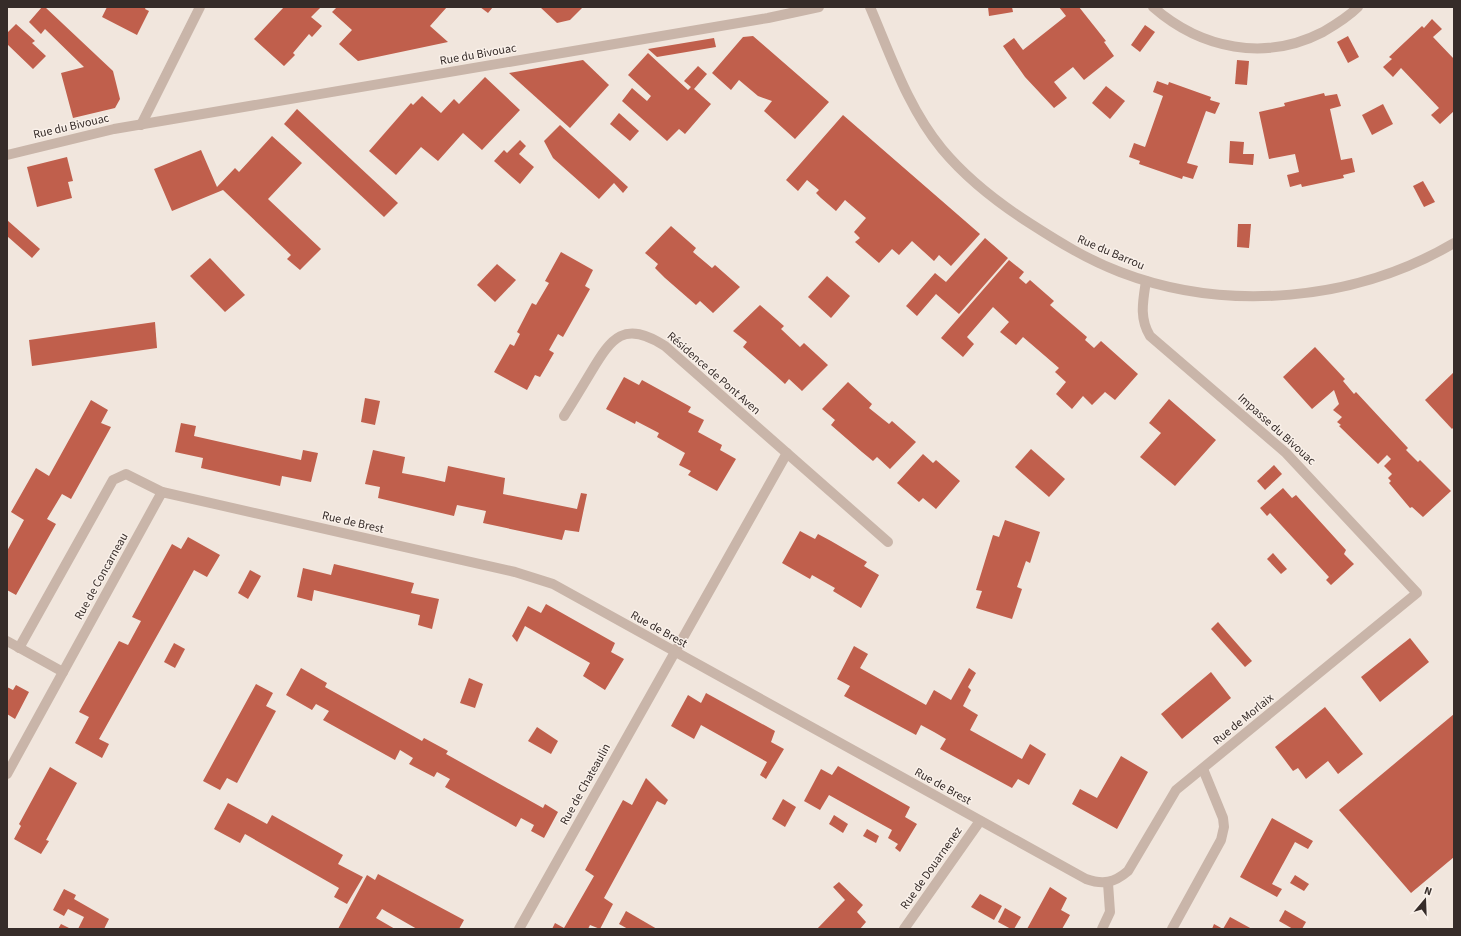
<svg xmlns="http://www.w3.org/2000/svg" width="1461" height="936" viewBox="0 0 1461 936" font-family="'Source Sans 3',sans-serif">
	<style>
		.building { fill: #c05f4c }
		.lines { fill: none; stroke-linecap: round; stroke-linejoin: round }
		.service { stroke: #c9b5a9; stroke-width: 10 }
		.minor { stroke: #c9b5a9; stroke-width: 10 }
		.labels { text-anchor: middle; stroke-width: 3; stroke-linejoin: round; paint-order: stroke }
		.street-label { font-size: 12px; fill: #362c29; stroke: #f9f0e9 }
	</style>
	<rect width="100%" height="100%" fill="#f1e6dd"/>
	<g class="building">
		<path d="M42 7H45L113 71 120 99 115 108 73 118 61 73 84 67 45 29 41 34 29 22Z"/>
		<path d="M107 7H146L145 9 149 11 137 35 102 17Z"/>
		<path d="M284 7H321L311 17 322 26 312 37 309 34 293 53 295 55 284 66 254 39Z"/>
		<path d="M337 7H447L430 26 448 42 358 61 339 44 352 30 332 12Z"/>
		<path d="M480 7H493L488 13Z"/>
		<path d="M540 7H583L570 20 557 23Z"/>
		<path d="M988 7H1012L1013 12 989 16Z"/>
		<path d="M1059 7H1079L1106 41 1104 42 1114 56 1084 80 1073 67 1054 82 1067 98 1054 108 1025 77 1003 46 1014 38 1023 50 1066 16Z"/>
		<path d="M1432 19 1442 29 1433 37 1454 59V111L1440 124 1431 115 1439 108 1401 68 1393 77 1383 67 1392 59 1389 57 1422 26 1424 28Z"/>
		<path d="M16 24 35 41 32 43 46 56 33 69 7 44V33Z"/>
		<path d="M1145 25 1155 32 1140 52 1131 45Z"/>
		<path d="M753 36 829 102 795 139 764 111 772 101 758 96 739 80 731 90 712 73 743 37Z"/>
		<path d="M1348 36 1359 57 1348 63 1337 42Z"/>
		<path d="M714 38 716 47 657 57 648 49Z"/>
		<path d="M648 53 688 90 691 87 684 81 698 66 707 74 694 89 711 104 685 134 679 129 667 141 622 101 632 88 647 101 651 96 628 75Z"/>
		<path d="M583 60 609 85 570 128 509 73Z"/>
		<path d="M1237 60 1249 61 1247 85 1235 84Z"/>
		<path d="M485 77 520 110 482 150 463 133 438 161 421 147 396 175 369 151 411 103 413 105 422 96 441 113 454 99 459 104Z"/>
		<path d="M1157 81 1168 85 1169 82 1211 97 1210 100 1220 103 1215 114 1206 111 1187 163 1198 166 1193 179 1183 176 1182 179 1139 164 1140 161 1129 157 1134 143 1145 147 1163 96 1153 92Z"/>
		<path d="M1106 86 1125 101 1110 119 1092 103Z"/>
		<path d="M1324 93 1325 96 1337 94 1341 106 1330 109 1341 160 1352 158 1355 172 1343 175 1344 178 1302 187 1301 184 1290 187 1287 175 1299 172 1295 154 1269 159 1259 112 1285 106 1284 103Z"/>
		<path d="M1383 104 1393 124 1372 135 1362 115Z"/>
		<path d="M297 109 398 203 384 217 284 124Z"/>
		<path d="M619 113 639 131 630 141 610 124Z"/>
		<path d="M843 115 980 234 951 266 939 255 934 261 912 241 899 255 892 249 879 263 855 242 860 238 854 232 866 218 845 200 836 211 821 198 816 193 819 190 807 180 798 191 786 180Z"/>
		<path d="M560 125 628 187 623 193 614 183 599 199 553 158 544 141Z"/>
		<path d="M272 136 302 163 268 199 321 249 300 270 287 259 291 255 223 190 172 211 154 169 201 150 217 187 235 168 239 172Z"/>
		<path d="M520 140 526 146 519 154 534 167 520 184 494 161 504 150 507 153Z"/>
		<path d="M1230 141 1244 142 1243 154H1254L1253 165 1229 163Z"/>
		<path d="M67 157 73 181 68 182 72 198 37 207 27 167Z"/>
		<path d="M1423 181 1435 202 1424 207 1413 186Z"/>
		<path d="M7 220 40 249 32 258 7 236Z"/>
		<path d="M1238 224H1251L1249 248 1237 247Z"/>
		<path d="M671 226 696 248 693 252 712 268 715 265 740 287 713 313 700 301 696 305 665 278 655 268 658 264 645 253Z"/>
		<path d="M985 238 1008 258 959 314 936 294 917 316 906 306 935 273 946 282Z"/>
		<path d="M561 252 593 270 585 286 590 289 563 337 558 334 549 350 554 353 540 377 535 375 527 390 494 372 510 344 514 346 520 334 517 332 532 303 536 305 549 283 545 281Z"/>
		<path d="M210 258 245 295 225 312 190 276Z"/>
		<path d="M1009 260 1024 272 1019 278 1026 284 1030 280 1054 301 1050 305 1087 337 1085 340 1094 348 1101 341 1138 374 1115 400 1105 392 1092 405 1083 396 1072 409 1056 394 1066 382 1055 372 1059 368 1023 337 1016 345 1000 332 1009 322 993 307 967 337 974 344 963 357 941 338Z"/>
		<path d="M497 264 516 280 495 302 477 285Z"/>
		<path d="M827 276 850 296 831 318 808 297Z"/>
		<path d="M760 305 784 326 781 329 800 347 804 343 828 365 802 391 789 379 785 384 774 374 743 347 747 342 733 331Z"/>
		<path d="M155 322 157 348 32 366 29 340Z"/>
		<path d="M1315 347 1345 379 1343 381 1354 394 1356 392 1408 448 1406 450 1418 462 1420 460 1451 491 1423 517 1412 507 1410 508 1389 483 1391 481 1388 478 1392 474 1384 466 1391 459 1387 455 1378 464 1339 426 1341 425 1337 422 1342 417 1333 410 1339 404 1334 390 1312 409 1283 377Z"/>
		<path d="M1454 372V427L1452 429 1425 400Z"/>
		<path d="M624 377 639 385 642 380 691 407 688 412 704 420 698 432 722 445 720 450 736 459 717 491 688 475 691 471 679 465 685 453 657 437 659 433 636 421 635 424 606 409Z"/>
		<path d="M848 382 872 404 869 408 889 424 892 421 916 442 890 469 877 457 873 461 862 452 831 425 835 420 822 409Z"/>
		<path d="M365 398 380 401 375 425 361 422Z"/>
		<path d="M1169 399 1216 440 1175 486 1140 457 1161 433 1149 423Z"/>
		<path d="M91 400 108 410 101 423 111 427 71 499 62 494 47 519 56 524 16 595 7 590V551L24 520 11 512 36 468 49 476Z"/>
		<path d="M181 423 196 426 194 436 301 460 303 450 318 453 311 482 282 476 280 486 201 468 203 458 175 452Z"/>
		<path d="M1031 449 1065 479 1049 497 1015 467Z"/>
		<path d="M373 450 405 457 402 473 423 477 445 482 448 466 505 478 503 494 577 509 581 493 587 494 579 532 565 530 562 540 483 523 486 511 457 505 454 516 378 498 380 487 365 484Z"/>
		<path d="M923 454 933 463 936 460 960 481 936 509 923 498 919 502 897 483Z"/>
		<path d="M1274 465 1282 474 1265 490 1257 481Z"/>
		<path d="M1283 488 1292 498 1296 495 1346 550 1344 554 1354 564 1331 585 1326 580 1329 577 1270 513 1267 516 1260 508Z"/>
		<path d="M1005 520 1040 532 1030 563 1026 561 1017 587 1022 589 1012 619 976 608 982 591 976 590 993 535 999 537Z"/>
		<path d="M800 531 815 539 818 534 831 541 867 562 864 566 879 575 861 608 833 591 835 588 812 575 810 579 782 563Z"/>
		<path d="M188 537 220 555 207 577 194 570 99 739 109 744 102 758 75 743 89 717 79 712 119 641 128 645 141 621 132 617 172 544 181 549Z"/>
		<path d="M1273 553 1287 569 1281 574 1267 559Z"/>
		<path d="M334 564 414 583 411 593 439 599 432 629 418 625 420 615 314 590 312 601 297 597 303 568 331 575Z"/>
		<path d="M250 570 261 576 248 599 238 593Z"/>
		<path d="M546 604 615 643 611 652 624 659 605 690 583 676 590 663 525 626 517 642 512 636 528 606 541 613Z"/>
		<path d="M1218 622 1252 661 1245 667 1211 629Z"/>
		<path d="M1410 638 1429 662 1380 702 1361 677Z"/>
		<path d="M174 643 185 649 175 668 164 662Z"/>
		<path d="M854 646 868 654 860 668 926 705 934 690 951 700 969 668 976 673 968 687 971 690 963 706 978 715 970 730 1022 759 1030 744 1046 754 1029 785 1018 779 1012 788 940 749 946 739 934 732 921 725 916 735 844 696 850 686 837 679Z"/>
		<path d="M301 668 327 683 325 687 422 741 424 738 448 751 446 754 543 808 545 804 558 812 544 838 531 831 534 825 521 818 516 827 445 787 450 779 437 772 434 777 409 764 413 758 400 750 395 760 323 720 329 711 316 704 312 710 286 695Z"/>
		<path d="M1211 672 1231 698 1182 739 1161 714Z"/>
		<path d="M469 678 483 684 475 708 460 703Z"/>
		<path d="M256 684 273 693 266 706 276 711 237 783 227 778 220 790 203 781Z"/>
		<path d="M16 685 29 692 15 719 7 714V687L13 690Z"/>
		<path d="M706 693 775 731 771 742 784 749 766 779 760 775 767 762 701 725 694 739 671 726 688 695 701 703Z"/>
		<path d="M1325 707 1363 754 1338 774 1328 761 1306 779 1298 768 1293 771 1275 747Z"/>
		<path d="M1454 714V857L1411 893 1339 810Z"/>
		<path d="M537 727 558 741 551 754 528 741Z"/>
		<path d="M1121 756 1148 772 1117 829 1072 804 1080 789 1097 798Z"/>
		<path d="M838 766 910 807 905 817 917 824 900 852 895 848 898 844 888 838 892 830 829 795 820 810 804 801 821 769 832 775Z"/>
		<path d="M50 767 77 783 46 840 49 841 41 854 14 839 21 826 19 824Z"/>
		<path d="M646 778 668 800 665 805 657 801 604 898 613 904 600 929 590 925 588 929H552L555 923 564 928 594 876 585 870 623 800 632 805Z"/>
		<path d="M783 799 796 807 785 827 772 819Z"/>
		<path d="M228 803 267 824 272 815 343 855 338 864 363 877 347 904 334 897 339 888 245 834 240 843 214 829Z"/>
		<path d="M834 815 848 824 843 833 829 824Z"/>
		<path d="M1272 818 1313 841 1308 849 1295 842 1272 884 1282 889 1277 897 1240 877Z"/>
		<path d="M867 829 879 836 876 843 863 836Z"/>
		<path d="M378 874 464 920 459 929H417L382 909 376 918 395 929H338L367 875 375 880Z"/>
		<path d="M1295 875 1309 884 1304 891 1290 883Z"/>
		<path d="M839 882 863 905 857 912 866 922 860 929H817L845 900 833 887Z"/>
		<path d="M1050 887 1067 898 1061 910 1070 915 1062 929H1027Z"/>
		<path d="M64 889 76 895 74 899 109 919 104 929H78L84 917 68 909 64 916 53 910Z"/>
		<path d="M980 894 1002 906 994 920 971 907Z"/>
		<path d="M1005 908 1021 917 1014 929H1011L998 922Z"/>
		<path d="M1285 910 1306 922 1302 929H1293L1279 921Z"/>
		<path d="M626 911 657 929H628L619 924Z"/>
		<path d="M1230 917 1252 929H1223Z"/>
		<path d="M61 924 71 929H58Z"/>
		<path d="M1214 924 1223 929H1212Z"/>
	</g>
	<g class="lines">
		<g class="service">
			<path d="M19 648 113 480 126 474 162 492"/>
			<path d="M1102 929 1110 912 1108 883"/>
			<path d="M1172 929 1221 840 1224 827 1223 818 1203 769"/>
		</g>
		<g class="minor">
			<path d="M870 7C891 56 908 108 942 149 967 179 998 203 1031 224 1059 242 1088 260 1120 272 1227 313 1356 301 1454 243"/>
			<path d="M1153 7C1201 49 1265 62 1323 32 1335 25 1348 17 1358 7"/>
			<path d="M141 125 200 7"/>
			<path d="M7 155 114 129 768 18 819 7"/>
			<path d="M564 416C573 402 582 387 591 372 612 337 624 320 665 346L888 542"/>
			<path d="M7 641 63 672"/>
			<path d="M7 774 162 492 515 572 553 584 1086 879C1103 885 1114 883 1128 871L1176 790 1417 593 1286 453 1150 336C1139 318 1143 301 1146 281"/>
			<path d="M519 929 787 453"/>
			<path d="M904 929 980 821"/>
		</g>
	</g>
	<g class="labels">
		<g class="street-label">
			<text transform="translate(478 54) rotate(-10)" y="4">Rue du Bivouac</text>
			<text transform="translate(71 126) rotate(-13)" y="4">Rue du Bivouac</text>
			<text transform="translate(1111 252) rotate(23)" y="4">Rue du Barrou</text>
			<text transform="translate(714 373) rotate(41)" y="4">Résidence de Pont Aven</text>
			<text transform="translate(1277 429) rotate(42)" y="4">Impasse du Bivouac</text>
			<text transform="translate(353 522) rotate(13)" y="4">Rue de Brest</text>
			<text transform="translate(101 576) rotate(-61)" y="4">Rue de Concarneau</text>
			<text transform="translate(659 629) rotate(29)" y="4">Rue de Brest</text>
			<text transform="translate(1243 719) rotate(-39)" y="4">Rue de Morlaix</text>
			<text transform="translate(585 784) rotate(-61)" y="4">Rue de Chateaulin</text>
			<text transform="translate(943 786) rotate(29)" y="4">Rue de Brest</text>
			<text transform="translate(931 868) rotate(-55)" y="4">Rue de Douarnenez</text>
		</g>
	</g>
	<rect width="1461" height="936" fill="none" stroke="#362c29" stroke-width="16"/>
	<g transform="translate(1425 900) rotate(19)" stroke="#f9f0e9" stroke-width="3" paint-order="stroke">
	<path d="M0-3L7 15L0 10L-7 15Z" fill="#362c29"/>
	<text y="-6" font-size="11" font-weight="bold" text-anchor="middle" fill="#362c29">N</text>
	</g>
</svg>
